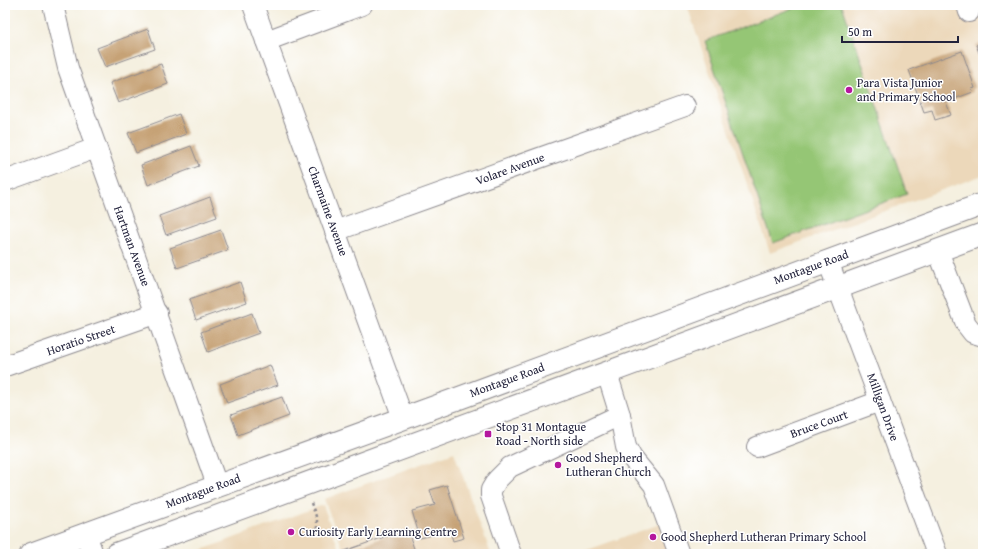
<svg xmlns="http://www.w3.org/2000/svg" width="988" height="559" viewBox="0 0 988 559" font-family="'Gentium Book Plus',serif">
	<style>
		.built { fill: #ecd8ba }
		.green { fill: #95c675; stroke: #5c7458 }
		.building { fill: #c6a276 }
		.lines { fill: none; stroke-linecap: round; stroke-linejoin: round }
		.minor-casing { stroke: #8c898e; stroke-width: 22 }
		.major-casing { stroke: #8c898e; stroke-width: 24 }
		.path { stroke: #8c898e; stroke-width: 2.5; stroke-dasharray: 3 3; stroke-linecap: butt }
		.minor { stroke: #fff; stroke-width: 20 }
		.major { stroke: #fff; stroke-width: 22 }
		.poi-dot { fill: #b5179e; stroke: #fff; stroke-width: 1.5 }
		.labels { text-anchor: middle; stroke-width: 3; stroke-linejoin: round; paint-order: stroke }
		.poi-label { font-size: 12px; fill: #22223b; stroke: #fff; text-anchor: start }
		.street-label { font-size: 12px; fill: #22223b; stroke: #fff }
	</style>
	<rect width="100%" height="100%" fill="#fff"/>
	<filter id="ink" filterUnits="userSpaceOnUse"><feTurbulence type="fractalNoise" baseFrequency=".025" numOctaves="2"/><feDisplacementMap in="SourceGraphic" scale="8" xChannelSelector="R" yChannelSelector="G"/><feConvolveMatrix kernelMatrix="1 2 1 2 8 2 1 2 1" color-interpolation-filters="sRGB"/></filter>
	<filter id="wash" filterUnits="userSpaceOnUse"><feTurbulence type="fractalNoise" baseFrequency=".012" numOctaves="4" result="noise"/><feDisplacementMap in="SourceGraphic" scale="16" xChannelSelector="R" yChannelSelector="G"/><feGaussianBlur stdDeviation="0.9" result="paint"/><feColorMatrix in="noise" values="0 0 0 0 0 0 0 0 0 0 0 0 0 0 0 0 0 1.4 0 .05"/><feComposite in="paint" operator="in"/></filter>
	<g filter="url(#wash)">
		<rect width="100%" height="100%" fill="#f5f0e0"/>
		<g class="built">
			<path d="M687 5H983V175L770 253Z"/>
			<path d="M454 452 491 554H345L324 499Z"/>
			<path d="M323 505 341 554H191Z"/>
			<path d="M674 519 687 554H576Z"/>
		</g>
		<path class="green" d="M801 5H842L907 194 773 243 705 41Z"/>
		<g id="blocks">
			<g class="building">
				<path d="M148 29 155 49 105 67 97 48Z"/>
				<path d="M983 42V63L976 45Z"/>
				<path d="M962 51 975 88 972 89 973 92 946 102 951 115 935 120 932 110 924 112 909 70Z"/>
				<path d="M161 64 168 84 118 103 110 83Z"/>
				<path d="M179 114 186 134 136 153 128 133Z"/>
				<path d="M191 146 199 166 148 185 141 165Z"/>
				<path d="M210 197 217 217 166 235 159 216Z"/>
				<path d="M221 230 228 250 177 268 170 248Z"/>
				<path d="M240 282 247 302 196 320 189 300Z"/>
				<path d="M252 313 259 333 208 352 201 332Z"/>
				<path d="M270 365 278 385 227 403 220 384Z"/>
				<path d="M282 397 289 416 238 435 231 415Z"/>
				<path d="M447 485 464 538 453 541 450 531 420 538 412 511 435 505 430 490Z"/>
				<path d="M407 529 416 554H336Z"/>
			</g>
		</g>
	</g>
	<g filter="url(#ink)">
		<use href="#blocks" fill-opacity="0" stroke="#8c898e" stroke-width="1"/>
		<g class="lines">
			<defs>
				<g id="minor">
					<path d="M53 5 68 68 217 485"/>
					<path d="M253 5 403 418"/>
					<path d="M967 5 969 12"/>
					<path d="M266 41 362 5"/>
					<path d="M5 181 96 148"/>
					<path d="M335 231 685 106"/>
					<path d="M938 251 966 324 973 333 983 336"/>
					<path d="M828 261 937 554"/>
					<path d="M5 366 157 313"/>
					<path d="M620 415 626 447 632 458 654 485 679 554"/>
					<path d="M757 447 880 401"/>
					<path d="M86 534 93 554"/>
					<path d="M511 554 491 496V490L497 480 510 467 620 415 607 373"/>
				</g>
				<g id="major">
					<path d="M31 554 462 397 983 204"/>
					<path d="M116 554 983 234"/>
				</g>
			</defs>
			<use href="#minor" class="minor-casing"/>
			<use href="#major" class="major-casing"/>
			<path class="path" d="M311 503 317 519V534"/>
			<use href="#minor" class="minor"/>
			<use href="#major" class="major"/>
		</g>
	</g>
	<g class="poi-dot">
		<circle cx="849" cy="90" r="4"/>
		<rect x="484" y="430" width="8" height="8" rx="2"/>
		<circle cx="558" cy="465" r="4"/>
		<circle cx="291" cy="532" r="4"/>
		<circle cx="653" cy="537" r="4"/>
	</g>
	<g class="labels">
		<g class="poi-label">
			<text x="857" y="87">Para Vista Junior<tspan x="857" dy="14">and Primary School</tspan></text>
			<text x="496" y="431">Stop 31 Montague<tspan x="496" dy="14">Road - North side</tspan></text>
			<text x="566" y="462">Good Shepherd<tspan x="566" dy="14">Lutheran Church</tspan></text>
			<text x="299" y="536">Curiosity Early Learning Centre</text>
			<text x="661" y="541">Good Shepherd Lutheran Primary School</text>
		</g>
		<g class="street-label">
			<text transform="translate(510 169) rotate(-20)" y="4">Volare Avenue</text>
			<text transform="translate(328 211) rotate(70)" y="4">Charmaine Avenue</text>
			<text transform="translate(132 246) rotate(70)" y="4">Hartman Avenue</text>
			<text transform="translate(811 267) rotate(-20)" y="4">Montague Road</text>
			<text transform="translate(81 340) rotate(-19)" y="4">Horatio Street</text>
			<text transform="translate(507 380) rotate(-20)" y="4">Montague Road</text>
			<text transform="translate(883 407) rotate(70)" y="4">Milligan Drive</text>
			<text transform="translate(819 424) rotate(-20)" y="4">Bruce Court</text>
			<text transform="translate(203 491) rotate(-20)" y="4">Montague Road</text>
		</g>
	</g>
	<rect width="988" height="559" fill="none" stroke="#fff" stroke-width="20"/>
	<path d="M842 36v6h116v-6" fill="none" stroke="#22223b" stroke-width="2"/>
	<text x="848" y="36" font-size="12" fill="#22223b" stroke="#ffffff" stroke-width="3" paint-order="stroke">50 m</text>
</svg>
